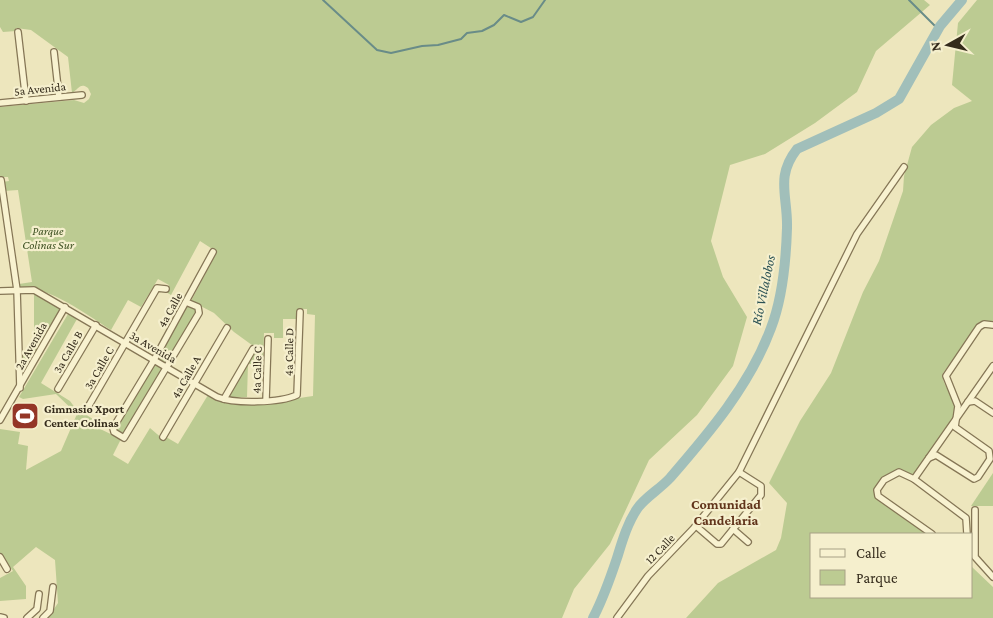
<svg xmlns="http://www.w3.org/2000/svg" width="993" height="618" viewBox="0 0 993 618" font-family="'Crimson Pro',serif">
	<style>
		.green { fill: #bccb92 }
		.lines { fill: none; stroke-linecap: round; stroke-linejoin: round }
		.stream { stroke: #698c88; stroke-width: 2 }
		.river { stroke: #a1bfba; stroke-width: 10 }
		.minor-casing { stroke: #857656; stroke-width: 8 }
		.minor { stroke: #f8f2d0; stroke-width: 5.5 }
		.labels { text-anchor: middle; stroke-width: 4.5; stroke-linejoin: round; paint-order: stroke }
		.street-label { font-size: 12px; fill: #342b1b; stroke: #f5efcd }
		.park-label { font-size: 12px; font-style: italic; fill: #3e5122; stroke: #f5efcd }
		.poi-label { font-size: 12px; font-weight: bold; fill: #342b1b; stroke: #f5efcd; text-anchor: start }
		.water-label { font-size: 14px; font-style: italic; fill: #2a5154; stroke: #f5efcd }
		.neighbourhood-label { font-size: 14px; font-weight: bold; fill: #61341b; stroke: #f5efcd }
	</style>
	<rect width="100%" height="100%" fill="#ede6bd"/>
	<g class="green">
		<path d="M0 0H924L930 5 876 51 857 92 815 123 765 154 730 165 711 241 723 277 747 317 733 366 697 415 649 460 610 544 574 589 562 618H48L58 603 55 560 36 547 13 567 26 586V599L0 601V578L13 571 10 567 5 570 0 560V429L20 432 18 444 28 446 26 470 61 451 77 414 56 394 23 399 19 397 68 314 77 319 41 383 70 401 78 412 80 411 96 421 94 426 121 439 113 455 128 464 150 428 164 440 166 437 178 444 208 395C239 415 280 400 313 396L315 315 307 314V309H297V319H283V338H274V333H264L263 364H248L247 397 230 398 229 395 256 348 234 332 214 313 191 301 217 252 200 241 171 295 166 292 169 285 158 279 141 307 128 300 111 330C84 313 52 288 20 287L19 284 32 282 18 190 4 191 2 182 9 181 8 177H0V107L74 100 84 103 89 99 91 94 88 88C80 82 78 90 72 93L68 57 31 30 16 28V31L3 32 0 27Z"/>
		<path d="M977 0H993V322L979 324 943 373C940 385 956 396 956 408 955 420 923 461 914 473L911 475 898 470 875 490 876 498 928 534H812V597H972V567L993 587V618H686L718 583 776 550 781 538 787 503 769 483 800 421 831 373 863 292 879 261 903 191 904 176 912 147 931 125 954 108 972 101 952 85 958 23Z"/>
		<path d="M34 293 62 309 22 374 19 356 34 354Z"/>
		<path d="M186 302 199 313 124 438 113 428Z"/>
		<path d="M993 473V506H971Z"/>
	</g>
	<g class="lines">
		<g class="stream">
			<path d="M323 0 377 50 391 53 422 46 438 45 461 39 467 33 482 31 494 25 504 15 521 22 533 17 545 0"/>
			<path d="M909 0 939 30"/>
		</g>
		<path class="river" d="M593 618C603 599 610 579 617 558 622 542 627 524 637 509 644 498 660 489 670 478 709 433 750 385 771 328 783 297 786 261 787 228 788 196 775 177 797 149L876 113 899 99 940 26 962 0"/>
		<defs>
			<g id="minor">
				<path d="M18 32 26 101"/>
				<path d="M54 52 59 97"/>
				<path d="M0 103 82 95"/>
				<path d="M1 180 17 290 20 388"/>
				<path d="M0 291 34 290 217 397C235 404 280 403 297 395L300 312"/>
				<path d="M186 302 198 307 199 313 124 438 114 432 113 428 154 360 213 252"/>
				<path d="M58 389 96 325"/>
				<path d="M224 399 253 349"/>
				<path d="M266 400 268 339"/>
				<path d="M968 402 975 401 993 413"/>
				<path d="M88 407 157 288 166 289"/>
				<path d="M0 420 65 307"/>
				<path d="M163 437 227 328"/>
				<path d="M929 458 936 455 974 479 978 477 990 459 989 451 955 427 958 406 946 376 979 327 984 324 993 325"/>
				<path d="M914 479 993 366"/>
				<path d="M975 510V557L993 577"/>
				<path d="M696 526 717 544H721L761 495V486L739 472"/>
				<path d="M733 529 748 542"/>
				<path d="M932 534 878 496 877 490 884 480 899 472 914 479 966 518 967 534"/>
				<path d="M0 557 7 569"/>
				<path d="M0 617 4 618"/>
				<path d="M27 618 37 609 39 594"/>
				<path d="M43 618 50 611 53 587"/>
				<path d="M617 618 648 576 693 529 739 472 857 234 904 167"/>
			</g>
		</defs>
		<use href="#minor" class="minor-casing"/>
		<use href="#minor" class="minor"/>
	</g>
	<defs>
		<symbol id="stadium-square" viewBox="-11 -11 22 22"><rect x="-9" y="-9" width="18" height="18" rx="4" fill="#943627" stroke="#f5efcd"/><path d="M0-5a6.5 5 0 1 0 0 10a6.5 5 0 1 0 0-10ZM-3.5-1.8h7v3.6h-7Z" fill="#fff"/></symbol>
	</defs>
	<g fill-rule="evenodd">
		<use href="#stadium-square" x="9" y="400" width="32" height="32"/>
	</g>
	<g class="labels">
		<g class="street-label">
			<text transform="translate(40 89) rotate(-6)" y="4">5a Avenida</text>
			<text transform="translate(170 310) rotate(-61)" y="4">4a Calle</text>
			<text transform="translate(31 346) rotate(-61)" y="4">2a Avenida</text>
			<text transform="translate(153 347) rotate(30)" y="4">3a Avenida</text>
			<text transform="translate(68 352) rotate(-60)" y="4">3a Calle B</text>
			<text transform="translate(289 352) rotate(-89)" y="4">4a Calle D</text>
			<text transform="translate(99 368) rotate(-60)" y="4">3a Calle C</text>
			<text transform="translate(257 370) rotate(-88)" y="4">4a Calle C</text>
			<text transform="translate(186 377) rotate(-60)" y="4">4a Calle A</text>
			<text transform="translate(660 549) rotate(-46)" y="4">12 Calle</text>
		</g>
		<g class="park-label">
			<text x="48" y="235">Parque<tspan x="48" dy="14">Colinas Sur</tspan></text>
		</g>
		<g class="poi-label">
			<text x="44" y="413">Gimnasio Xport<tspan x="44" dy="14">Center Colinas</tspan></text>
		</g>
		<g class="water-label">
			<text transform="translate(763 290) rotate(-78)" y="5">Río Villalobos</text>
		</g>
		<g class="neighbourhood-label">
			<text x="726" y="509">Comunidad<tspan x="726" dy="16">Candelaria</tspan></text>
		</g>
	</g>
	<rect x="810" y="533" width="162" height="65" fill="#f5efcd" stroke="#a8a186"/>
	<rect x="820" y="549" width="25" height="8" fill="#f8f2d0" stroke="#a8a186"/>
	<text x="856" y="558" font-size="15" fill="#342b1b">Calle</text>
	<rect x="820" y="570" width="25" height="15" fill="#bccb92" stroke="#a8a186"/>
	<text x="856" y="583" font-size="15" fill="#342b1b">Parque</text>
	<g transform="translate(948 45) rotate(262)" stroke="#f5efcd" stroke-width="4" paint-order="stroke">
	<path d="M0-4L9 19L0 12L-9 19Z" fill="#342b1b"/>
	<text y="-8" font-size="14" font-weight="bold" text-anchor="middle" fill="#342b1b">N</text>
	</g>
</svg>
